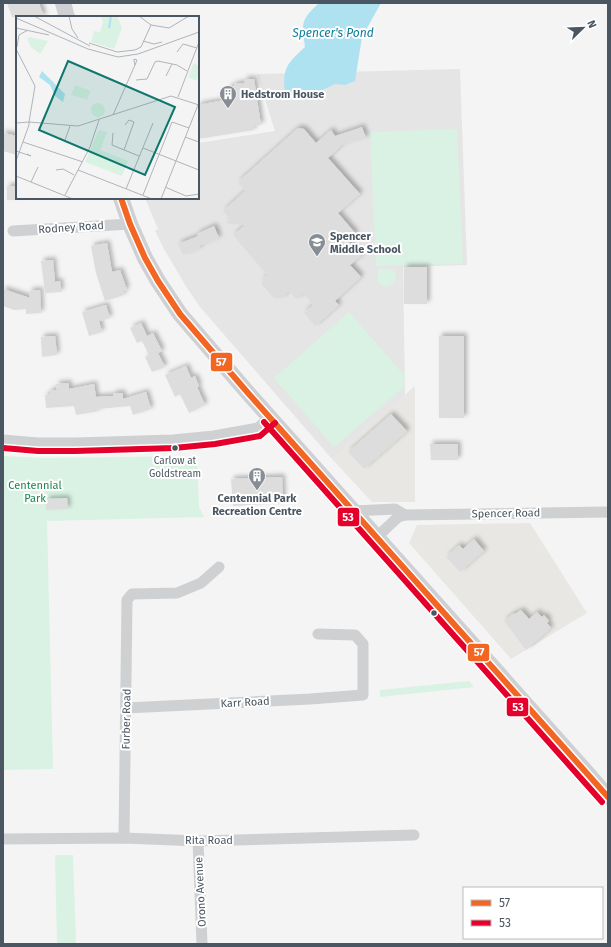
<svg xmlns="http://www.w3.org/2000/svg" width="611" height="947" viewBox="0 0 611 947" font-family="'Fira Sans',sans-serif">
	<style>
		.commercial { fill: #e8e7e3 }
		.education { fill: #e6e5e6 }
		.green { fill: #d9f2e3 }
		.water { fill: #aee2f0 }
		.building { fill: #ddddde; filter: url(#shadow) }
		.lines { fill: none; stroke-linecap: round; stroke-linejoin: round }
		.minor { stroke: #ced0d2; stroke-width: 11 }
		.secondary { stroke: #ced0d4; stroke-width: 16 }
		.bus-1-casing { stroke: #fff; stroke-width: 9 }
		.bus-2-casing { stroke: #fff; stroke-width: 9 }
		.bus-1 { stroke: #f26522; stroke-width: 6 }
		.bus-2 { stroke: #e4002b; stroke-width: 6 }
		.bus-dot { fill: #4a5661; stroke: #fff; stroke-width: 1.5 }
		.labels { text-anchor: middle; stroke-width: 4; stroke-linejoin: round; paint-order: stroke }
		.bus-label { font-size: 10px; fill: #4a5661; stroke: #fff }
		.poi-label { font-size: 11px; font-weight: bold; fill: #4a5661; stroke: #fff; text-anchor: start }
		.street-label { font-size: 11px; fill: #4a5661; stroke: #fff }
		.park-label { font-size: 11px; fill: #17864f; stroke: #fff }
		.water-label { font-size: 12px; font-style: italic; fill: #0c7c9b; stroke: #fff }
		.inset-river { fill: none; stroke: #aee2f0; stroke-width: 2 }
		.inset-road { fill: none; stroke: #b0b5b9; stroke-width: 1 }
		.view { fill: #0f766e; fill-opacity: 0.15; stroke: #0f766e; stroke-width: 2 }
		.inset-edge { fill: none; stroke: #4a5661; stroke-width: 2 }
		.line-badge { stroke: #fff; stroke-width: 1.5 }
		.badge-label { font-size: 11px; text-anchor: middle; font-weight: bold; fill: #fff }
	</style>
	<defs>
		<filter id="shadow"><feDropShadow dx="3" dy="-3" stdDeviation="2" flood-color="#0004"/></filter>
	</defs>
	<rect width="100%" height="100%" fill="#f4f4f4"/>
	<g class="commercial">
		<path d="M415 386V502H372L332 459Z"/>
		<path d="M530 523 587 613 511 659 409 543 417 525Z"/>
	</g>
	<path class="education" d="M460 69 467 265 403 267 405 395 332 459 200 307 187 288 164 249 155 231 158 229 145 198H198V143L275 131 257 74Z"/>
	<g class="green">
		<path d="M457 129 463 264 376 266 370 132Z"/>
		<path d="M378 269H392L395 272 396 280 392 285 385 287 378 282Z"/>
		<path d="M349 312 405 376 403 388 334 447 274 378Z"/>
		<path d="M3 456 45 458 197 456 199 507 204 517 47 521 53 769 3 770Z"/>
		<path d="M469 681 474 687 380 697V690Z"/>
		<path d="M55 855H73L76 944H57Z"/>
	</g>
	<path class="water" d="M319 3H381L362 37 355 81 345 85 335 84 316 93 294 94 285 92C282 67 288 63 305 47 302 22 300 21 319 3Z"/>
	<g class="building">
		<path d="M7 3H39L44 17H12Z"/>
		<path d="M244 79H254L261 125 253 126 254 130 198 139V105L230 99 228 87 234 86V84L245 83Z"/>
		<path d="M362 127 366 138 342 145 328 158 360 194 338 213 356 234 348 241 361 256 350 265 361 277 335 301 339 305 315 326 304 313 313 305 303 293 296 299 289 291 281 298H274L262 285 263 278 267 275 233 235 245 225 226 223 230 219 223 211 245 191 239 184V181L298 128 304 129 316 143 331 130 335 136Z"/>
		<path d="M3 133 17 136V155L3 151Z"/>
		<rect x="7" y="186" width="10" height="14"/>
		<path d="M214 226 219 238 199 246 200 248 183 255 178 244 198 236 197 234Z"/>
		<path d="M107 243 112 272 120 270 127 290 123 291 124 295 105 301 96 273 91 246Z"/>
		<path d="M53 260 55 282 60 281 61 292 45 293 41 261Z"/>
		<rect x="404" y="267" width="23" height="37"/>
		<path d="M3 289 30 298 29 291 40 290 41 313 26 314V309L14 310 3 306Z"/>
		<path d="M106 305 110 318 99 321 102 332 89 336 82 312Z"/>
		<path d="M141 323 147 336 153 333 162 351 158 353 165 367 152 372 145 357 149 355 142 341 137 343 130 328Z"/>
		<path d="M55 336 57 355 42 357 41 337Z"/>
		<rect x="439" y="336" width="25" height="82"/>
		<path d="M186 366 191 378 195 376 199 386 197 387 205 405 189 413 180 394 175 397 165 375Z"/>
		<path d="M69 383V389L94 384 96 397 113 396V393H123V399L146 392 151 409 133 415 130 406 98 409 99 411 76 415 74 406 46 408 45 395 50 394V390H57L56 384Z"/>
		<path d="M391 414 407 431 364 469 348 452Z"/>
		<path d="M430 444H458V460H431Z"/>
		<path d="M282 477 283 503 233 506 231 479Z"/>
		<path d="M67 498 68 509 46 510V499Z"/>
		<path d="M474 539 484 551 460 572 446 557 459 545 463 549Z"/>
		<path d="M521 610 529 619 537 612 542 617 544 615 549 621 547 623 551 628 526 650 504 621 514 613 515 614Z"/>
	</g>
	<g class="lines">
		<g class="minor">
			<path d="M13 231 130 224"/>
			<path d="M3 440 38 443H75L173 440 214 436 258 428 270 417"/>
			<path d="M354 511 395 509 405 515"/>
			<path d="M377 537 398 517 405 515 608 512"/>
			<path d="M126 708 310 699 363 695V644L355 635 318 634"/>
			<path d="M124 838 127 600 132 594 177 593 201 583 219 567"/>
			<path d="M3 839 124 838 198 841 414 835"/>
			<path d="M198 841 202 944"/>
		</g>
		<g class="secondary">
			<path d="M63 3 67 17"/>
			<path d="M121 198 130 224 145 258 158 281 180 314 248 393 582 767 608 797"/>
		</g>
		<defs>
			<path id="bus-1" d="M121 198 130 224 145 258 158 281 180 314 248 393 608 797"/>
			<g id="bus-2">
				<path d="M264 422 602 802"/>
				<path d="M3 448 38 451H75L174 448 215 444 260 436 275 423"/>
			</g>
		</defs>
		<use href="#bus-1" class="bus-1-casing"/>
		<use href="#bus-2" class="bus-2-casing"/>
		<use href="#bus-1" class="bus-1"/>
		<use href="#bus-2" class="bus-2"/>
	</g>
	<defs>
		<symbol id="building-pin" viewBox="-11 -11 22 30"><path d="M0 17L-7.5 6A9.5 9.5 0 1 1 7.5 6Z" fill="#868d94" stroke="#fff"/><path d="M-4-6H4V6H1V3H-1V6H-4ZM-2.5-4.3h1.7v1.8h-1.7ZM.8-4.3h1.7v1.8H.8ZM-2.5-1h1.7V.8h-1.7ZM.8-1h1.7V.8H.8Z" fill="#fff"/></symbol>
		<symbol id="school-pin" viewBox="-11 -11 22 30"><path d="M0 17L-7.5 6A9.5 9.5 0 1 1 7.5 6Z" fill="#868d94" stroke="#fff"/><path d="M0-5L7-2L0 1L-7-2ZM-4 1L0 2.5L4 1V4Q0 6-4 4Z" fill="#fff"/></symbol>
	</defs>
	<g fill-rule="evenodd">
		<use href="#building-pin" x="218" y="84" width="20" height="27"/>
		<use href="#school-pin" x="307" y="232" width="20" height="27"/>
		<use href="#building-pin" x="247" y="466" width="20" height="27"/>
	</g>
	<g class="bus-dot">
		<circle cx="175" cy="448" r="3.5"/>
		<circle cx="434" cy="613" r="3.5"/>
	</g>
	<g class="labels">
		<g class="bus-label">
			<text x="175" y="464">Carlow at<tspan x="175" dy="13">Goldstream</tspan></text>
		</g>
		<g class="poi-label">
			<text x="241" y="98">Hedstrom House</text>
			<text x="330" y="240">Spencer<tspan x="330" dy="13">Middle School</tspan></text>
			<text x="257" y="502" text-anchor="middle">Centennial Park<tspan x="257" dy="13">Recreation Centre</tspan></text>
		</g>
		<g class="street-label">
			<text transform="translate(71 227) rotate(-4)" y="4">Rodney Road</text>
			<text transform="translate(506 513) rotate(-1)" y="4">Spencer Road</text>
			<text transform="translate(245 702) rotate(-3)" y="4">Karr Road</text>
			<text transform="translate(126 719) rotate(-89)" y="4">Furber Road</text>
			<text x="209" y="844">Rita Road</text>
			<text transform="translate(200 892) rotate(-93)" y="4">Orono Avenue</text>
		</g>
		<g class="park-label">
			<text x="35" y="489">Centennial<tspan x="35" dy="13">Park</tspan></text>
		</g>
		<g class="water-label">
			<text x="333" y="37">Spencer's Pond</text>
		</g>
	</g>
	<g transform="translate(16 16)">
		<rect width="183" height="183" fill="#f4f4f4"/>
		<path d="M85 0H101L106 12 98 33 75 26 78 15 84 16 87 6ZM14 21 32 25 24 38 15 31 11 22ZM178 47 183 50 181 65 172 61ZM59 69 75 75 71 82 73 84 55 79ZM75 94a7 7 0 1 1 14 0a7 7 0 1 1-14 0ZM83 114 91 116 84 134 112 145 106 160 69 146Z" fill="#d9f2e3"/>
		<path d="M26 55 49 78 47 86 39 80 34 69 23 61Z" fill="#aee2f0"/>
		<path class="inset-river" d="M93 12 95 0"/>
		<path class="inset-road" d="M18 0 74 30M53 0 56 13 62 22M123 0 135 9M0 2 72 33 102 41 122 38 183 16M135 9 153 12 173 0M0 12 33 19M127 25 138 28 146 26M73 27 101 36 119 34 125 31 135 9M1 31 3 19 12 14M0 33 19 70 13 106 62 110 155 80 183 89M161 36 167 28 181 32M118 43 121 44 119 49 118 45ZM150 60 156 48M120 64 131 63 139 46 142 45 161 49 171 55M162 81 183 26M97 99 119 49M0 107 13 106V109L0 145M97 117 96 129 123 140M169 121 183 126M49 124 54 110M7 126 67 146M127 132 183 154M108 134 118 106 113 104 109 109M0 135 15 140 11 138M40 154 47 153 58 159M62 154 136 183M0 160 57 183M15 166 22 151M149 171 170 180 183 178M110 173 137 107M49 179 74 131 83 104M127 179 156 106 173 112M145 183 182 89"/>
		<path class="view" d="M52 45 159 91 129 159 23 114Z"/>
		<rect width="183" height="183" class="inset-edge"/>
	</g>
	<g class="line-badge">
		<rect x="210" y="352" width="23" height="20" rx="4" fill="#f26522"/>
		<rect x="337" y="507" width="23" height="20" rx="4" fill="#e4002b"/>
		<rect x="467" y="643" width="23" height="19" rx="4" fill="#f26522"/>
		<rect x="506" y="697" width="23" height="20" rx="4" fill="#e4002b"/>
	</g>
	<g class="badge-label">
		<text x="221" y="366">57</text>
		<text x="348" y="521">53</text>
		<text x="479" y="656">57</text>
		<text x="518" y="711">53</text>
	</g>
	<rect width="611" height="947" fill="none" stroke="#4a5661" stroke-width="8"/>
	<rect x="463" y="887" width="140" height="52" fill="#ffffff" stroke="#b7bbc0"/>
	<rect x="471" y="900" width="20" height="6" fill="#f26522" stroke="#b7bbc0"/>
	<text x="499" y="907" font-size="12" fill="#4a5661">57</text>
	<rect x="471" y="920" width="20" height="6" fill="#e4002b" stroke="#b7bbc0"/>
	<text x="499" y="927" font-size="12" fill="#4a5661">53</text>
	<g transform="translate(583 28) rotate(67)" stroke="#ffffff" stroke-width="3" paint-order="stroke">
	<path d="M0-3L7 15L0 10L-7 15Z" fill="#4a5661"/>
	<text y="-6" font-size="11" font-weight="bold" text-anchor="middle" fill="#4a5661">N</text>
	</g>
</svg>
